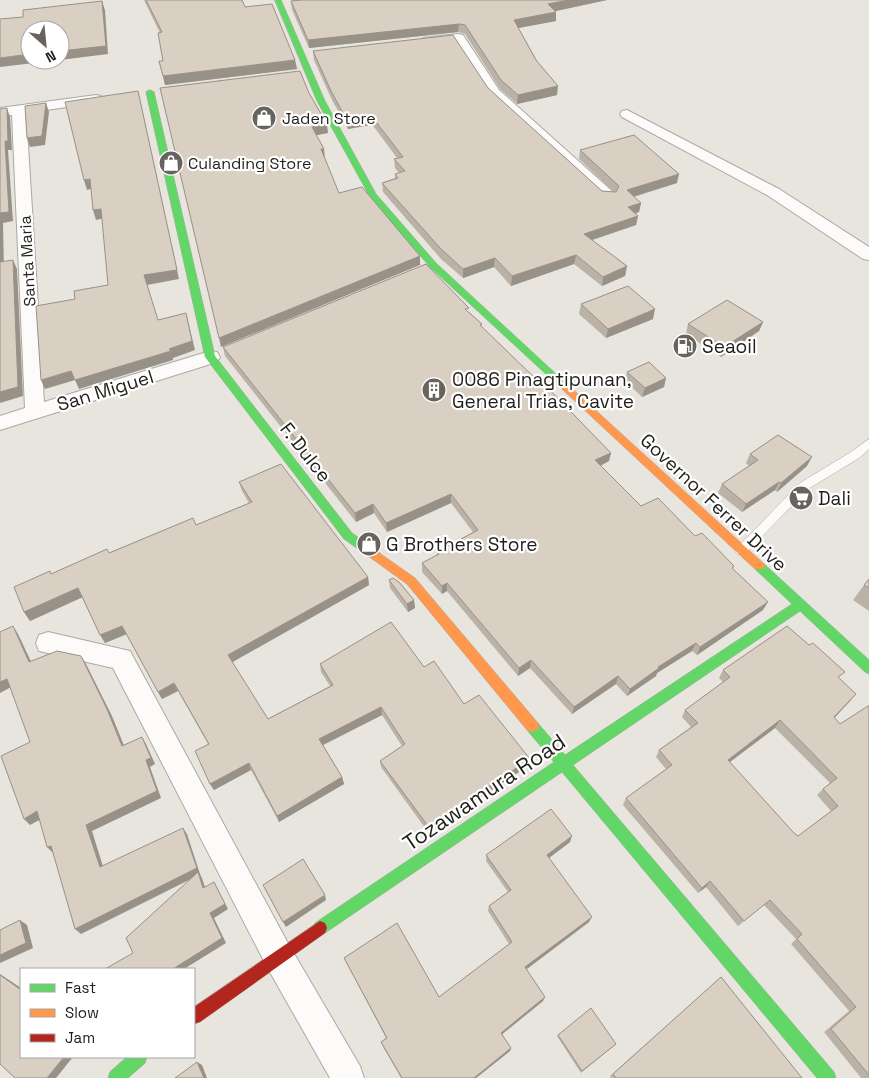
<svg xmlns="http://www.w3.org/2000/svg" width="869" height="1078" viewBox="0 0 869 1078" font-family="'Space Grotesk',sans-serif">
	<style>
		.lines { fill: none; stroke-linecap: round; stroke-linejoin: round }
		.lane-casing { stroke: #aba9a4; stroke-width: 1 }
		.street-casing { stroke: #aba9a4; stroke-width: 2 }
		.fast-casing { stroke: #aba9a4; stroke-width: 1 }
		.slow-casing { stroke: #aba9a4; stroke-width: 1 }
		.jam-casing { stroke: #aba9a4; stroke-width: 1 }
		.lane { fill: #fcfbfa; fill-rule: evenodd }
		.street { fill: #fcfbfa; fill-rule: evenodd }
		.fast { fill: #63d668; fill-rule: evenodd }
		.slow { fill: #ff974d; fill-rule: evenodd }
		.jam { fill: #b3261e; fill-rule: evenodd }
		.wall { fill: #bbb2a7; fill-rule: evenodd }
		.shaded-wall { fill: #989188 }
		.building { fill: #d9cfc2; stroke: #989188; fill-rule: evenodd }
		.labels { text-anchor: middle; stroke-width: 4.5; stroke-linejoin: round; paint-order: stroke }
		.far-poi-label { font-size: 16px; fill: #211f1b; stroke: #fff; text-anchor: start }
		.far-street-label { font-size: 16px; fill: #211f1b; stroke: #fff }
		.poi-label { font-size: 19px; fill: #211f1b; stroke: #fff; text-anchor: start }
		.street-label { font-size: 19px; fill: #211f1b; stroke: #fff }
		.near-street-label { font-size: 22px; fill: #211f1b; stroke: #fff }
	</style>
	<rect width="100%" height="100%" fill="#e8e5de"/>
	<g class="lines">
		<defs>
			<path id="lane" d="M869 439V449L859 458 808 489 745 554H737L735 551 737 548 800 483 851 452Z"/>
			<g id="street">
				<path d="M458 34 463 35 499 90 614 193 616 196 614 199H602L489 96 454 42 424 46 417 42 424 38Z"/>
				<path d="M96 95 101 96 103 99 101 102 26 113 44 402 210 351 217 352 220 357 217 362 0 430V416L25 408 12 115 0 116V108Z"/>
				<path d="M627 110 779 189 869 247V260L863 259 767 195 622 117 620 114 622 111Z"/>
				<path d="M48 632 130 651 289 945 360 1066 364 1078H330L267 967 113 668 39 651 36 643 39 635Z"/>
			</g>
			<g id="fast">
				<path d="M275 0H281L325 101 376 194 436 263 568 385 570 387 568 389H562L430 267 370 197 317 101Z"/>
				<path d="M150 90 154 92 215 356 352 533 379 552 381 555 379 558H371L344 539 205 357 146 92Z"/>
				<path d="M759 561 763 563 869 660V674L865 672 800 611 573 765 834 1072 836 1078H817L562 772 325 933 320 935 315 933 313 928 315 923 554 762 527 730 525 726 527 722 532 720 537 722 565 755 792 604 755 569 753 566 755 563Z"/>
				<path d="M127 1057H147L145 1063 128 1078H108L110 1072Z"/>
			</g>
			<g id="slow">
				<path d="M565 384 568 385 763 563 765 566 763 569H755L562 389 560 387Z"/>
				<path d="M375 550 415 578 537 722 539 726 537 730 532 732 527 730 407 584 371 558 369 555 371 552Z"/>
			</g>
			<path id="jam" d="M320 921 325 923 327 928 325 933 200 1022 194 1024V1007Z"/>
		</defs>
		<use href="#lane" class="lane-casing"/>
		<use href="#street" class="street-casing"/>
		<use href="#fast" class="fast-casing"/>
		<use href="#slow" class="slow-casing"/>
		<use href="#jam" class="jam-casing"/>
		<use href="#lane" class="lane"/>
		<use href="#street" class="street"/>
		<use href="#fast" class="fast"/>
		<use href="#slow" class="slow"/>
		<use href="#jam" class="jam"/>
	</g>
	<g class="wall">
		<path d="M144 0H242L245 7 295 60 297 69 165 85 159 61H163L160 33Z"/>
		<path d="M302 0H607L555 11 556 12V21L518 28 557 95 517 104 500 89 465 34 458 32 309 48 292 10 291 1Z"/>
		<path d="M313 51 488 88 602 191 614 192 579 159 580 150 677 183 634 197 641 203 639 212 636 213 638 216 636 225 592 240 627 266 625 276 602 286 574 264 511 286 494 267 463 278 441 259 383 192 382 183 395 178V174L399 173 395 168 394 159 397 158 374 127 371 125 348 129 332 100 314 60Z"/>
		<path d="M581 304 653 319 606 338 579 314Z"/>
		<path d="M469 312 482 324 481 327 611 453 609 461 601 466 641 506 695 536 734 566 733 569 763 610 697 655 692 651 657 673 656 676 627 696 616 684 572 714 530 668 518 676 447 591 442 594 422 572V563L437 555V552L473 532 451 503 387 532 374 513 356 522 225 356 223 347Z"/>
		<path d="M763 322 759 331 721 357 686 334 688 324Z"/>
		<path d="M627 372 666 378 664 387 642 397 625 381Z"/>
		<path d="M750 454 807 466 777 492 775 490 742 512 718 493 722 484 749 466 746 463Z"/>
		<path d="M239 482 368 577 369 585 232 662 268 719 330 686 321 672 320 664 424 667 464 704 528 766 428 832 381 767 380 761 402 746 382 715 323 745 342 777 344 784 279 822 251 770 214 790 210 784 208 744 178 691 162 699 127 634 105 643 82 597 30 621 24 612 52 574 109 553 196 525 249 503 242 491Z"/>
		<path d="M869 579V611L853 600 864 585Z"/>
		<path d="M389 580 414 600 415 608 408 612 390 588Z"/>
		<path d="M723 670 840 679 850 701 834 718 840 724 869 706V1078H861L824 1032 849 1011 791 944 796 939 764 905 738 926 706 887 698 893 623 805 626 798 666 769 656 757 659 750 691 727 682 717 685 710 723 682 719 678ZM775 728 830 783 823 789 817 795 831 811 798 836 793 832 729 763Z"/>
		<path d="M570 842 549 858 589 922 526 969 543 1001 502 1034 511 1048 510 1051 476 1078H401L382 1045 381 1042 386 1038 346 962 344 958 439 997 509 944 488 911 489 906 508 892 486 861V855Z"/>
		<path d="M721 977 802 1078H611L610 1076Z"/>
		<path d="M558 1035 616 1044 581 1073 557 1036Z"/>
	</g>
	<g class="shaded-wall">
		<path d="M569 0H607L547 13 548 4Z"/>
		<path d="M102 1 105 10 108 54 60 60V51Z"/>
		<path d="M556 12V21L513 29 514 20Z"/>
		<path d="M459 24 458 32 309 48 308 40Z"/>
		<path d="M30 54V60H59L0 67V58Z"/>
		<path d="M295 60 297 69 165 85 163 76Z"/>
		<path d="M558 86 557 95 517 104 518 95Z"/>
		<path d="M138 91 179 279 147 285 144 275Z"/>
		<path d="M46 103 49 112 45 145 30 147 27 138Z"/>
		<path d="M7 108 10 117 12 150H8L13 221 3 223 4 271 0 263V213Z"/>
		<path d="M370 116 371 125 348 129 347 120Z"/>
		<path d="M327 124 328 133 313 136 312 127Z"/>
		<path d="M321 149H324L325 158H322Z"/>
		<path d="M679 174 677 183 625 199 627 190Z"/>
		<path d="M90 179 93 188 87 190 84 180Z"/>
		<path d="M641 203 639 212 627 216 628 207Z"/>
		<path d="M101 209 104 218 96 220 93 210Z"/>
		<path d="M638 216 636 225 583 243 584 234Z"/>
		<path d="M576 255 574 264 511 286 512 276Z"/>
		<path d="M420 256V265L221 347 219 338Z"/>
		<path d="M495 258 494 267 463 278V269Z"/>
		<path d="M13 260 17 269 23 396 0 403V392Z"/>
		<path d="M627 266 625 276 602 286 603 277Z"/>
		<path d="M655 309 653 319 606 338 608 329Z"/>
		<path d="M186 313 195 350 173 358V360L79 389 75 380 169 349Z"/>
		<path d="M763 322 759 331 721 357 724 347Z"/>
		<path d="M71 371 75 380 45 389 41 380Z"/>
		<path d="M666 378 664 387 642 397 645 388Z"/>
		<path d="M611 453 609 461 593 469 595 460Z"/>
		<path d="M812 457 807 466 777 492 781 483Z"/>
		<path d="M779 482 775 490 742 512 746 504Z"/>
		<path d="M451 494V503L387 532 386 523Z"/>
		<path d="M373 504 374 513 356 522 355 513Z"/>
		<path d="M368 577 369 585 231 663 228 655Z"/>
		<path d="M447 583V591L442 594V586Z"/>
		<path d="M78 588 83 597 30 621 24 612Z"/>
		<path d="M414 600 415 608 408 612 407 604Z"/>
		<path d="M768 602 763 610 697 655 700 647Z"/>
		<path d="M13 626 18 634 35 670 29 662Z"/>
		<path d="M122 626 127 634 105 643 100 635Z"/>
		<path d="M696 643 692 651 657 673 656 676 627 696 630 689 658 667Z"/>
		<path d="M81 656 86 664 112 716 127 753 122 746Z"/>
		<path d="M531 660 530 668 518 676 519 668Z"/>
		<path d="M618 676 616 684 572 714 574 707Z"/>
		<path d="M7 679 13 686 0 693V682Z"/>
		<path d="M174 683 178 691 162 699 158 692Z"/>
		<path d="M856 694 850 701 828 725 834 717Z"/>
		<path d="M381 707 382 715 321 746 319 739Z"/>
		<path d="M780 720 775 728 723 767 728 760Z"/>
		<path d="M142 737 146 744 155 764 150 767 161 798 92 831 105 873 100 867 86 825Z"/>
		<path d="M530 759 528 766 428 832V826Z"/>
		<path d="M249 763 251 770 214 790 210 784Z"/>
		<path d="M342 777 344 784 279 822 277 816Z"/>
		<path d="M37 811 43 818 30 825 24 819Z"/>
		<path d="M183 828 187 834 200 874 202 878 207 894 203 888 199 875 81 934 75 929Z"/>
		<path d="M572 836 570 842 545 861 547 855Z"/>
		<path d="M51 846 53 853 47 847Z"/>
		<path d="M710 881 706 887 698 893 702 888Z"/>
		<path d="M214 882 228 909 214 918 226 943 184 969H173L210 913Z"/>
		<path d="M325 895 326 900 286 927 283 922Z"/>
		<path d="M592 917 589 922 523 972 525 967Z"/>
		<path d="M20 920 27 925 33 948 0 963V955Z"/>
		<path d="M0 974 21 988V990L0 975Z"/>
		<path d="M545 997 543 1001 500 1036 501 1033Z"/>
		<path d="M511 1048 510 1051 476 1078H474Z"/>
		<path d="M64 1057H73L56 1078H47Z"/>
		<path d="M197 1062 202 1065 207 1078H204Z"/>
	</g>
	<g class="building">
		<path d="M146 0H242L245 7 272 4 295 60 163 76 159 61H163L158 33 162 32Z"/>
		<path d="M302 0H569L548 4 556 12 514 20 536 60 558 86 518 95 501 80 465 25 459 24 308 40 291 1Z"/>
		<path d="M102 1 106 46 60 51V30H30V54L0 58V19L23 17V10Z"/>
		<path d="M453 35 488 88 602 191 616 192 619 186 580 150 634 135 679 174 627 190 641 203 628 207 638 216 584 234 627 266 603 277 576 255 512 276 495 258 463 269 441 249 382 183 398 178 395 174 405 171 394 159 403 157 373 118 370 116 347 120 331 91 313 51Z"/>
		<path d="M300 71 309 93 327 124 312 127 324 149H321L339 193 362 187 420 256 219 338 160 88Z"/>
		<path d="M138 91 177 270 144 275 158 320 186 313 192 341 169 349 171 351 75 380 71 371 41 380 36 306 75 299 74 291 108 285 101 209 93 210 90 179 84 180 65 102Z"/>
		<path d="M46 103 42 136 27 138 25 106Z"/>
		<path d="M7 108 8 141H5L9 212 0 213V109Z"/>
		<path d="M13 260 18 387 0 392V262Z"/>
		<path d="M426 264 469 308 465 309 482 324 480 325 539 382 541 381 611 453 595 460 641 506 658 498 695 536 702 533 734 566 732 568 768 602 700 647 696 643 658 667 659 668 630 689 618 676 574 707 531 660 519 668 447 583 442 586 422 563 439 554 437 552 478 530 451 494 386 523 373 504 355 513 223 347Z"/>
		<path d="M628 286 655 309 608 329 581 304Z"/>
		<path d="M727 300 763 322 724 347 688 324Z"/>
		<path d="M649 362 666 378 645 388 627 372Z"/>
		<path d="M778 435 812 457 781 483 779 482 746 504 722 484 758 460 750 454Z"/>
		<path d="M281 464 368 577 228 655 268 719 333 685 320 664 391 622 424 667 434 661 464 704 479 695 530 759 428 826 380 761 405 744 381 707 319 739 342 777 277 816 249 763 210 784 195 751 209 744 174 683 158 692 122 626 100 635 78 588 24 612 14 587 50 571 51 574 107 549 109 553 193 518 196 525 252 502 239 482Z"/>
		<path d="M393 578 399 582 414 600 407 604 389 580Z"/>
		<path d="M869 579V588L864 585Z"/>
		<path d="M13 626 29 662 57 651 81 656 107 709 122 746 142 737 151 758 146 760 157 791 86 825 100 867 183 828 197 868 75 929 51 846 47 847 37 811 24 819 1 756 30 742 7 679 0 682V632Z"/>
		<path d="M787 626 809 645 813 643 845 672 838 677 856 694 834 717 840 724 868 706H869V1075L831 1029 856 1007 797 939 802 934 770 900 744 921 710 881 702 888 626 798 672 765 659 750 698 723 685 710 730 677 723 670ZM780 720 837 778 823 789 838 806 798 836 793 832 728 760Z"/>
		<path d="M551 809 572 836 547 855 592 917 525 967 545 997 501 1033 511 1048 474 1078H402L381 1042 387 1038 344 958 397 923 439 997 512 942 489 906 511 890 486 855Z"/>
		<path d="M303 859 325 895 283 922 263 885Z"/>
		<path d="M198 872 203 888 214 882 225 904 210 913 222 938 173 969H105L133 953 126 938Z"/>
		<path d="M20 920 26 943 0 955V930Z"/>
		<path d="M0 975 21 990V1057H64L47 1078H15L0 1064Z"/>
		<path d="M721 977 802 1078H616L613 1074Z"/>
		<path d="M591 1008 616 1044 582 1071 558 1035Z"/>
		<path d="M197 1062 204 1078H175Z"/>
	</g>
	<defs>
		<symbol id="shop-disc" viewBox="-11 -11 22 22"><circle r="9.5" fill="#67645f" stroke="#fff"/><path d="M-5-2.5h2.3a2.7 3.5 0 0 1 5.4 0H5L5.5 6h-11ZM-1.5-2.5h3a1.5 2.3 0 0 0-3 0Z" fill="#fff"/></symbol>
		<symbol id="fuel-disc" viewBox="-11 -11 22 22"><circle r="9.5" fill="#67645f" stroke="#fff"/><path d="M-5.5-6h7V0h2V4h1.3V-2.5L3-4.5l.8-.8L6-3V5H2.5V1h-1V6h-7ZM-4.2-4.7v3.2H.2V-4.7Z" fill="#fff"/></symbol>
		<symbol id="building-disc" viewBox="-11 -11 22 22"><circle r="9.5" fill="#67645f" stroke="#fff"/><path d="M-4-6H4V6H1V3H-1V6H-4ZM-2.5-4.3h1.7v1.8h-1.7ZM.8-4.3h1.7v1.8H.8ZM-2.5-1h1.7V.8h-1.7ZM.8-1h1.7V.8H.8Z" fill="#fff"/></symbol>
		<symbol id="supermarket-disc" viewBox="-11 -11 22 22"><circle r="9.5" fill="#67645f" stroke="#fff"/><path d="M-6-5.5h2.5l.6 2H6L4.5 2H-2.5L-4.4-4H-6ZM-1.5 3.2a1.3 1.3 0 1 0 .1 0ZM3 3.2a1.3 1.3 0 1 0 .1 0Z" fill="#fff"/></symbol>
	</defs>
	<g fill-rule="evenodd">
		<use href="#shop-disc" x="250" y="104" width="28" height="28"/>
		<use href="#shop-disc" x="157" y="149" width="28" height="28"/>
		<use href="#fuel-disc" x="671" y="332" width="28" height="28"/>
		<use href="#building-disc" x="420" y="376" width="28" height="28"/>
		<use href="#supermarket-disc" x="787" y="484" width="28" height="28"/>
		<use href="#shop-disc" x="355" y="530" width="28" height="28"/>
	</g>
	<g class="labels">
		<g class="far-poi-label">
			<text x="282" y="124">Jaden Store</text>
			<text x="188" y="169">Culanding Store</text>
		</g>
		<g class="far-street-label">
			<text transform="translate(27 261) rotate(-93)" y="6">Santa Maria</text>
		</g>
		<g class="poi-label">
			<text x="702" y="353">Seaoil</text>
			<text x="452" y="386">0086 Pinagtipunan,<tspan x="452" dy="22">General Trias, Cavite</tspan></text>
			<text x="818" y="505">Dali</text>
			<text x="386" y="551">G Brothers Store</text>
		</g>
		<g class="street-label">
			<text transform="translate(105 390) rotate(-17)" y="7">San Miguel</text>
			<text transform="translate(306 452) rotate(52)" y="7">F. Dulce</text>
			<text transform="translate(714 502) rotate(43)" y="7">Governor Ferrer Drive</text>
		</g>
		<g class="near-street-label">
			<text transform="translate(484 792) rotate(-34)" y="8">Tozawamura Road</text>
		</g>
	</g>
	<rect x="20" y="968" width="175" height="90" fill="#ffffff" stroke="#a6a5a4"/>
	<rect x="30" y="984" width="25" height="8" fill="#63d668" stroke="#a6a5a4"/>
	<text x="65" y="993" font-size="15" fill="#211f1b">Fast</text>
	<rect x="30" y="1009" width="25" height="8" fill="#ff974d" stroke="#a6a5a4"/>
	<text x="65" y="1018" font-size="15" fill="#211f1b">Slow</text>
	<rect x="30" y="1034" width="25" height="8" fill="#b3261e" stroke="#a6a5a4"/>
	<text x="65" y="1043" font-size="15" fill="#211f1b">Jam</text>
	<g transform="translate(45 45) rotate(153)"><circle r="24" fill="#ffffff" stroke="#a6a5a4"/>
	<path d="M0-4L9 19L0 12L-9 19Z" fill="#67645f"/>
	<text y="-8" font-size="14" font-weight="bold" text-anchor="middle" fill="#211f1b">N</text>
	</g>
</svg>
